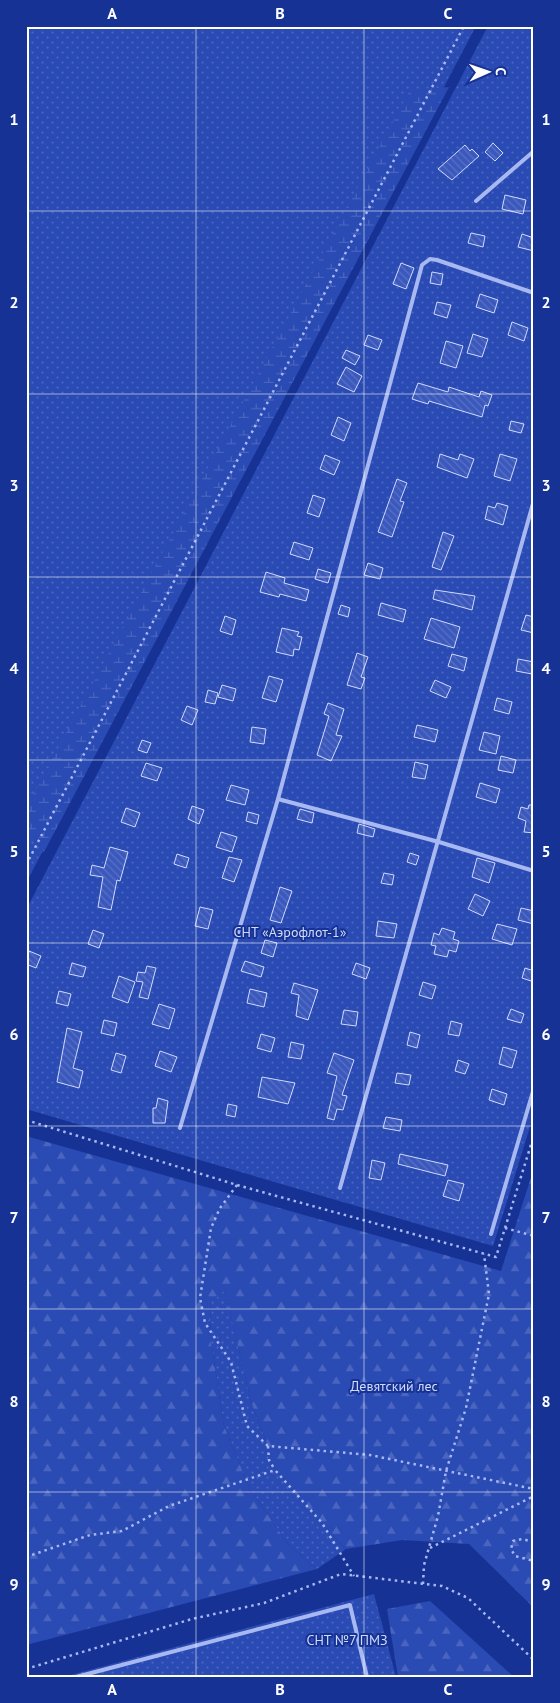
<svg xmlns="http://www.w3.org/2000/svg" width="560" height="1703" viewBox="0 0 560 1703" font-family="'PT Sans',sans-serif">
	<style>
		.grass { fill: url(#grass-dots) }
		.forest { fill: url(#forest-firs) }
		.wetland { fill: url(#wetland-marsh) }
		.building { fill: url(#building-back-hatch); stroke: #cfdafc }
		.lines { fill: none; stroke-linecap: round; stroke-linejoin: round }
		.path { stroke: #a8b9f1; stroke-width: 2.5; stroke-dasharray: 2.5 4; stroke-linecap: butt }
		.service { stroke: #a8b9f1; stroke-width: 4 }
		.grid { fill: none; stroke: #fff; stroke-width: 1; stroke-opacity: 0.55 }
		.labels { text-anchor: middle; stroke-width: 4; stroke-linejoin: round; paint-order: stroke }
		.park-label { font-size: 14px; fill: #cfdafc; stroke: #173295 }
		.neatline { fill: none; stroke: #fff; stroke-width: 2 }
		.grid-label { font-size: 16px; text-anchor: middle; font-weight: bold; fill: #fff }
	</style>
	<defs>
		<pattern id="grass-dots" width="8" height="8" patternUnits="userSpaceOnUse" patternTransform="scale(1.25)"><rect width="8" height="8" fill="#2a4ab4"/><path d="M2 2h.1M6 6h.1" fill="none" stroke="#4a65bf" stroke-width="1.8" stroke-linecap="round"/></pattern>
		<pattern id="forest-firs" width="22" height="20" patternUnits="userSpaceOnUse" patternTransform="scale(1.25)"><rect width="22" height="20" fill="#2a4ab4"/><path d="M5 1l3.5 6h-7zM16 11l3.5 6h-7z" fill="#4a65bf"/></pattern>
		<pattern id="wetland-marsh" width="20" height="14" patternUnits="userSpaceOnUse" patternTransform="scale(1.25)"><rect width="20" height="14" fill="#2a4ab4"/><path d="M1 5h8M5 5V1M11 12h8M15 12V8" fill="none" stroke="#4a65bf"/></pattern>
		<pattern id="building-back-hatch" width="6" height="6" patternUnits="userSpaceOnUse" patternTransform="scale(1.25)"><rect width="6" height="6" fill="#3b58bc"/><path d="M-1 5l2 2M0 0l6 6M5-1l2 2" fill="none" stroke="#5871c6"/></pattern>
	</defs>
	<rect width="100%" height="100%" fill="#173295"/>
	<g class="grass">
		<path d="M26 26H476L26 883Z"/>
		<path d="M488 26H534V1114L493 1246 26 1109V910Z"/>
		<path d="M225 1289 251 1402 268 1446 269 1460 303 1504 346 1549 317 1569 288 1544 250 1489 224 1426 211 1342 210 1303Z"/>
		<path d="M374 1594 396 1677H63Z"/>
	</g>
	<g class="forest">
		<path d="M26 1136 501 1271 534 1168V1608L469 1544 402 1540 346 1549 303 1504 269 1460 268 1446 251 1402 225 1290 210 1304 211 1342 224 1426 250 1489 288 1544 317 1569 26 1645Z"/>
		<path d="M430 1601 514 1677H398L387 1609Z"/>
	</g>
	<path class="wetland" d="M449 87 44 852 26 825V808L410 90Z"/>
	<g class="building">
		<path d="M493 143 503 153 495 161 485 152Z"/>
		<path d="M465 145 470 151 472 149 479 156 452 180 438 169Z"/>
		<path d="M505 195 526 200 523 214 502 209Z"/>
		<path d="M471 233 485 236 483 247 468 243Z"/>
		<path d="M522 234 534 238V251L518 247Z"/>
		<path d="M401 263 414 268 406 289 393 284Z"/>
		<path d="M432 272 443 274 441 285 430 283Z"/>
		<path d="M480 294 498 300 494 313 476 307Z"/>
		<path d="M437 302 451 305 447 318 434 314Z"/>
		<path d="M512 322 528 328 524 341 508 335Z"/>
		<path d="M473 334 488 339 482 357 467 353Z"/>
		<path d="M368 335 382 340 378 350 364 345Z"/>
		<path d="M446 341 463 346 456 368 440 363Z"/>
		<path d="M346 350 360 356 355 365 342 358Z"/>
		<path d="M346 367 362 376 354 392 337 384Z"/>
		<path d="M418 383 448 392 449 387 479 397 481 391 492 395 488 406 485 405 482 417 429 401 428 404 412 399Z"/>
		<path d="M338 417 351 423 344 441 331 435Z"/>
		<path d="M511 421 524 424 521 433 509 430Z"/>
		<path d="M440 454 458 460 460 454 474 459 467 478 437 467Z"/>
		<path d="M500 454 517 459 510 481 494 476Z"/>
		<path d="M325 455 340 461 334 475 320 469Z"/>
		<path d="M397 479 407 483 400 501 404 502 392 537 378 532Z"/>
		<path d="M313 495 325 499 319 517 307 513Z"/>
		<path d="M497 503 508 506 503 525 485 519 488 506 495 508Z"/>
		<path d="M443 532 454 536 441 570 432 567Z"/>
		<path d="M294 542 313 548 309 560 290 554Z"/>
		<path d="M368 563 383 568 380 579 364 575Z"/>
		<path d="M318 569 331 573 328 583 315 579Z"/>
		<path d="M266 572 285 578 284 583 309 590 306 601 280 594 279 597 260 592Z"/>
		<path d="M435 590 475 596 472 610 433 599Z"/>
		<path d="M381 603 406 610 403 622 378 615Z"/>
		<path d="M341 605 350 608 348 617 338 614Z"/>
		<path d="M526 615 534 617V633L521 630Z"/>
		<path d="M225 616 236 620 232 635 220 631Z"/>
		<path d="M431 618 460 627 454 648 424 639Z"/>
		<path d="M282 628 299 632 297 636 302 637 299 650 294 649 293 656 276 652Z"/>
		<path d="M357 653 368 657 361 677 365 678 361 689 347 685Z"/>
		<path d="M452 654 467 658 464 671 448 666Z"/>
		<path d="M518 659 534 662 532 674 516 671Z"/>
		<path d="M269 676 283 680 276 702 262 698Z"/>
		<path d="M435 680 451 687 446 698 430 691Z"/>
		<path d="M222 685 236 689 233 701 218 697Z"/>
		<path d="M208 690 218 693 215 704 205 702Z"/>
		<path d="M497 698 512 702 509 714 494 710Z"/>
		<path d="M328 703 344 709 336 735 342 736 331 761 317 755 329 716 324 714Z"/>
		<path d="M187 706 198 710 192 725 181 720Z"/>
		<path d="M417 725 438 730 435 742 414 737Z"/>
		<path d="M252 727 266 729 264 744 250 742Z"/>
		<path d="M484 732 500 736 496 754 479 750Z"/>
		<path d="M142 740 151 743 147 753 138 750Z"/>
		<path d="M501 756 516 760 513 773 498 770Z"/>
		<path d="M415 762 428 765 425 779 412 777Z"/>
		<path d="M146 763 162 768 157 781 141 776Z"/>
		<path d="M480 783 500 789 496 803 476 797Z"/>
		<path d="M231 785 249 790 245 805 226 800Z"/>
		<path d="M529 805H534V833L524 832 526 821 518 818 521 807 528 809Z"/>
		<path d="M192 806 204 810 199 824 188 819Z"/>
		<path d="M126 808 140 813 135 827 121 822Z"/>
		<path d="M300 809 314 813 312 823 297 819Z"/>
		<path d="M248 812 259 815 257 824 246 821Z"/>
		<path d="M359 824 375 829 373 837 357 833Z"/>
		<path d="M221 832 237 837 232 852 216 847Z"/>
		<path d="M110 847 128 852 120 881 117 880 111 910 98 907 103 877 90 875 92 865 104 868Z"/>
		<path d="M410 853 419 856 416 865 407 862Z"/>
		<path d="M177 854 189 858 186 868 174 864Z"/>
		<path d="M229 857 242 860 234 882 222 878Z"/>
		<path d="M477 858 495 863 489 883 472 877Z"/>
		<path d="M384 873 394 875 392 885 381 883Z"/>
		<path d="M280 887 292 891 281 923 270 920Z"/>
		<path d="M475 894 490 901 483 916 468 909Z"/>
		<path d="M200 907 213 910 208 929 195 926Z"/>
		<path d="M521 908 534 911V924L518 920Z"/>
		<path d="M378 921 397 924 394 938 376 936Z"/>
		<path d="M497 924 517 929 512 945 492 939Z"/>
		<path d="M442 928 455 932 453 939 459 941 456 952 449 950 447 957 434 954 436 946 431 945 434 933 439 935Z"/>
		<path d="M93 930 104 934 99 948 88 944Z"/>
		<path d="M265 940 277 943 273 957 261 953Z"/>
		<path d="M29 951 41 956 36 968 26 964Z"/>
		<path d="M245 961 264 967 261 977 241 971Z"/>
		<path d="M72 963 86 967 83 977 69 974Z"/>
		<path d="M356 963 370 968 366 979 352 974Z"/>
		<path d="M147 966 156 968 148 999 139 997 143 982 136 981 138 972 145 973Z"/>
		<path d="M525 968 534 971V982L522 978Z"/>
		<path d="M119 976 135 982 128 1003 112 997Z"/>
		<path d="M423 982 436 986 432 999 419 995Z"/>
		<path d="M294 983 318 990 308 1020 296 1016 299 995 291 993Z"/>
		<path d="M250 989 267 993 264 1007 247 1003Z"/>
		<path d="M59 991 71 994 68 1006 56 1003Z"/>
		<path d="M159 1004 175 1009 169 1029 152 1024Z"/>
		<path d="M511 1009 524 1014 521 1023 507 1019Z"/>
		<path d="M344 1010 358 1012 356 1026 341 1024Z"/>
		<path d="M104 1020 117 1023 114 1036 101 1033Z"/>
		<path d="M451 1021 462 1024 459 1036 448 1034Z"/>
		<path d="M67 1028 82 1032 73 1068 83 1071 79 1088 57 1082Z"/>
		<path d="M410 1032 420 1035 417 1048 407 1045Z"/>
		<path d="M261 1034 275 1038 271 1052 257 1048Z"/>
		<path d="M291 1042 304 1045 301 1059 288 1057Z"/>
		<path d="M503 1047 517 1051 512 1068 499 1064Z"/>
		<path d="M160 1051 177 1057 171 1072 155 1066Z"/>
		<path d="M116 1053 126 1056 121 1073 111 1070Z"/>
		<path d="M334 1053 354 1060 342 1095 347 1096 343 1110 337 1109 334 1120 327 1118 337 1076 327 1073Z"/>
		<path d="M458 1060 469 1064 465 1074 455 1071Z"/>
		<path d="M397 1073 411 1075 409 1085 395 1083Z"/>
		<path d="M262 1077 295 1083 288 1104 258 1097Z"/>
		<path d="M492 1089 507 1094 504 1105 489 1100Z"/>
		<path d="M158 1098 168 1101 165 1123H153V1108H156Z"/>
		<path d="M228 1104 237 1106 235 1117 226 1115Z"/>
		<path d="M386 1117 402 1120 400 1131 383 1128Z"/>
		<path d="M400 1154 448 1165 445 1176 398 1164Z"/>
		<path d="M372 1160 385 1163 381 1180 369 1178Z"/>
		<path d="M448 1180 464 1184 459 1201 443 1196Z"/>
	</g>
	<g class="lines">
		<g class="path">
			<path d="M26 865 464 26"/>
			<path d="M26 1120 237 1185 496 1257 534 1135"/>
			<path d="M237 1185 220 1208 211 1228 200 1298 205 1323 231 1362 247 1426 268 1446 370 1455 534 1489"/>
			<path d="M505 1228 534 1236"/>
			<path d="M268 1446 269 1460 275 1470"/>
			<path d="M534 1542 522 1539 513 1541 511 1549 515 1556 534 1561"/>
			<path d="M430 1548 534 1496"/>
			<path d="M26 1557 90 1535 122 1531 169 1506 275 1470 322 1523 354 1576"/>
			<path d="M423 1584 424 1565 438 1516 446 1471 466 1408 489 1294 484 1254"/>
			<path d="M26 1669 192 1619 264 1603 341 1574 442 1586 468 1598 534 1660"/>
		</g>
		<g class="service">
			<path d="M476 201 534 151"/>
			<path d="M278 799 439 842 534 871"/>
			<path d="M180 1128 278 799 422 265 430 259 437 260 534 293"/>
			<path d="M340 1188 534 500"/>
			<path d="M491 1234 534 1088"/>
			<path d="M76 1677 350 1605 367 1677"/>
		</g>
	</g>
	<path class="grid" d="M196 26V1677M364 26V1677M26 211H534M26 394H534M26 577H534M26 760H534M26 943H534M26 1126H534M26 1309H534M26 1492H534"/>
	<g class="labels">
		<g class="park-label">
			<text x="290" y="937">СНТ «Аэрофлот-1»</text>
			<text x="394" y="1391">Девятский лес</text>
			<text x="347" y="1645">СНТ №7 ПМЗ</text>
		</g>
	</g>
	<rect width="560" height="1703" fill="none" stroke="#173295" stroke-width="55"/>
	<g transform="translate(488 72) rotate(88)" stroke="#173295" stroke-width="4" paint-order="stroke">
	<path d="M0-4L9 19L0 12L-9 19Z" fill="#ffffff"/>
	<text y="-8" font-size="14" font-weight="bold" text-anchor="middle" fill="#ffffff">С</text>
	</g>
	<rect x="28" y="28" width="504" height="1648" class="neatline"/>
	<g class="grid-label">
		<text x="112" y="19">A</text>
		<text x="280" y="19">B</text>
		<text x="448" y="19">C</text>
		<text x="14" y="125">1</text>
		<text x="546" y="125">1</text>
		<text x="14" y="308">2</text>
		<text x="546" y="308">2</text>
		<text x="14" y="491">3</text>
		<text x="546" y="491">3</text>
		<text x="14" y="674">4</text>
		<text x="546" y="674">4</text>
		<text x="14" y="857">5</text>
		<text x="546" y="857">5</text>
		<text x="14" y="1040">6</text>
		<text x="546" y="1040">6</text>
		<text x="14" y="1223">7</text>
		<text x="546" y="1223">7</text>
		<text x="14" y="1407">8</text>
		<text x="546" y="1407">8</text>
		<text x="14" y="1590">9</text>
		<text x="546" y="1590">9</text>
		<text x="112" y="1695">A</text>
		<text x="280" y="1695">B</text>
		<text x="448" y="1695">C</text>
	</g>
</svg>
